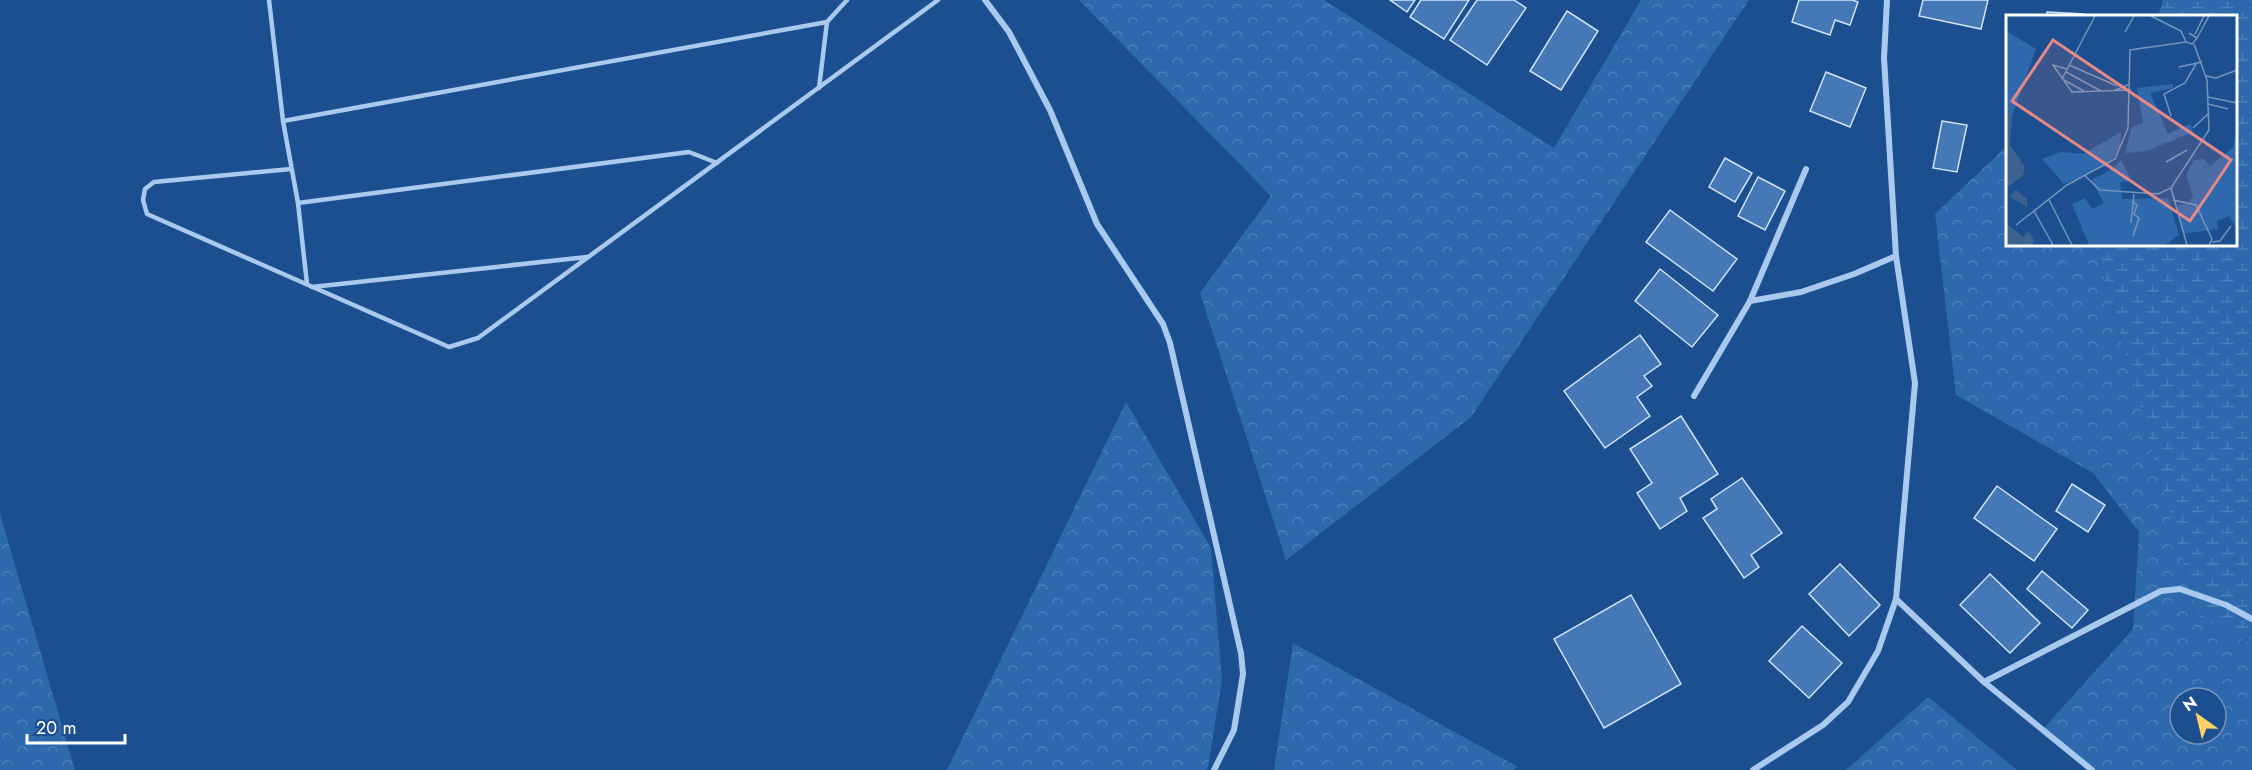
<svg xmlns="http://www.w3.org/2000/svg" width="2252" height="770" viewBox="0 0 2252 770" font-family="Jost,sans-serif">
	<style>
		.forest { fill: url(#forest-crowns); fill-rule: evenodd }
		.wetland { fill: url(#wetland-marsh) }
		.building { fill: #4478b7; stroke: #cfe3fa; stroke-width: 1.5 }
		.lines { fill: none; stroke-linecap: round; stroke-linejoin: round }
		.service { stroke: #a9c9ee; stroke-width: 4.5 }
		.minor { stroke: #a9c9ee; stroke-width: 6 }
		.inset-road { fill: none; stroke: #7695bc; stroke-width: 1.5 }
		.view { fill: #e88989; fill-opacity: 0.15; stroke: #e88989; stroke-width: 3 }
		.inset-edge { fill: none; stroke: #fff; stroke-width: 3 }
	</style>
	<defs>
		<pattern id="forest-crowns" width="20" height="18" patternUnits="userSpaceOnUse" patternTransform="scale(1.5)"><rect width="20" height="18" fill="#2e69ad"/><path d="M2 6a3 3 0 1 1 6 0M12 15a3 3 0 1 1 6 0" fill="none" stroke="#4d80b9"/></pattern>
		<pattern id="wetland-marsh" width="20" height="14" patternUnits="userSpaceOnUse" patternTransform="scale(1.5)"><rect width="20" height="14" fill="#2e69ad"/><path d="M1 5h8M5 5V1M11 12h8M15 12V8" fill="none" stroke="#4d80b9"/></pattern>
	</defs>
	<rect width="100%" height="100%" fill="#1b4f8f"/>
	<g class="forest">
		<path d="M1079 0H1324L1554 148 1641 0H1749L1471 417 1286 560 1200 293 1271 196Z"/>
		<path d="M2007 146 2008 244 2095 245 2199 618 2252 644V770H2093L2044 728 2133 629 2139 532 2093 473 1956 395 1935 214ZM2180 698H2216V734H2180Z"/>
		<path d="M1126 402 1211 548 1222 680 1208 767 1207 770H947Z"/>
		<path d="M0 514 75 770H0Z"/>
		<path d="M1293 643 1518 767 1514 770H1274Z"/>
		<path d="M1928 697 2017 770H1846Z"/>
	</g>
	<path class="wetland" d="M2163 0H2252V644L2199 618 2095 245 2236 244V16H2158Z"/>
	<g class="building">
		<path d="M1390 0H1415L1407 12Z"/>
		<path d="M1421 0H1469L1444 39 1410 17Z"/>
		<path d="M1477 0H1514L1526 8 1487 65 1450 40Z"/>
		<path d="M1799 0H1852L1858 2 1850 25 1835 20 1830 35 1792 22Z"/>
		<path d="M1923 0H1988L1981 29 1919 16Z"/>
		<path d="M1567 11 1598 31 1561 90 1530 71Z"/>
		<path d="M2047 12 2084 14V16H2047Z"/>
		<path d="M1826 72 1866 88 1850 127 1810 111Z"/>
		<path d="M1942 121 1967 125 1957 172 1933 168Z"/>
		<path d="M1725 158 1752 173 1735 202 1709 187Z"/>
		<path d="M1758 177 1785 191 1765 230 1738 216Z"/>
		<path d="M1670 210 1737 259 1713 291 1646 242Z"/>
		<path d="M1660 269 1718 315 1692 347 1635 301Z"/>
		<path d="M1640 335 1661 364 1644 376 1652 386 1637 397 1650 416 1605 448 1564 391Z"/>
		<path d="M1681 416 1718 474 1680 498 1687 511 1660 529 1637 493 1652 483 1630 449Z"/>
		<path d="M1742 478 1782 533 1751 555 1759 567 1744 578 1703 518 1717 509 1711 499Z"/>
		<path d="M2072 484 2105 505 2088 532 2056 511Z"/>
		<path d="M1997 486 2057 529 2034 561 1974 518Z"/>
		<path d="M1840 564 1880 605 1849 636 1809 594Z"/>
		<path d="M2042 571 2088 610 2072 628 2027 589Z"/>
		<path d="M1990 574 2040 623 2010 653 1960 605Z"/>
		<path d="M1631 595 1681 684 1604 728 1554 639Z"/>
		<path d="M1802 626 1842 663 1809 698 1769 661Z"/>
	</g>
	<g class="lines">
		<g class="service">
			<path d="M269 0 283 121 298 203 307 284"/>
			<path d="M819 88 827 22 847 0"/>
			<path d="M283 121 827 22"/>
			<path d="M291 169 154 182 145 189 143 200 147 214 449 347 478 338 938 0"/>
			<path d="M298 203 689 152 717 163"/>
			<path d="M312 287 587 257"/>
		</g>
		<g class="minor">
			<path d="M985 0 1009 32 1050 110 1097 224 1163 324 1170 343 1241 653 1243 674 1234 730 1214 770"/>
			<path d="M1750 301 1801 292 1854 274 1896 256"/>
			<path d="M1694 396 1750 301 1806 169"/>
			<path d="M1896 599 1984 682 2092 770"/>
			<path d="M1984 682 2161 591 2180 589 2226 605 2252 619"/>
			<path d="M1753 770 1823 725 1848 702 1878 651 1896 599 1915 383 1896 256 1884 58 1887 0"/>
		</g>
	</g>
	<g transform="translate(2006 15)">
		<rect width="231" height="231" fill="#1b4f8f"/>
		<path d="M0 16 30 34 6 101 0 97ZM167 69V73L144 78 162 119 184 109 187 117 141 136 119 138 126 112 137 108 131 73ZM115 117 114 133 102 150 58 169 36 144 55 137 77 139ZM198 144 204 151 200 154 199 211 211 206 212 214 177 219 170 191 182 188 187 181 180 160 188 145ZM115 145 126 166 114 167 116 184 162 183 173 220 159 230H83L66 189 79 183 86 194 98 188 85 165 106 154Z" fill="#2e69ad"/>
		<path d="M231 112V214L223 201 199 211 188 191 200 154 227 133Z" fill="#2e69ad"/>
		<path d="M0 97 6 101 4 130 19 152 17 161 0 173ZM10 175 21 184V192L4 182ZM0 208 17 222 22 217 28 223 27 230H0Z" fill="#3c6290"/>
		<path class="inset-road" d="M145 1 175 16 180 27 186 29 191 23 183 18M119 17 128 1M189 19 198 1M191 23 203 1M63 50 111 71M173 52 196 47M61 54 47 50 66 77 125 75M60 57 95 76M200 61 210 63 231 55M56 64 89 1M58 65 78 76M107 76 124 69M202 82 231 88M202 89 222 94M165 101 158 79 179 68 190 49M187 113 203 98M160 147 181 135M78 160 94 175 152 179 165 173 203 115 201 65 188 29M165 173 181 230M43 185 66 230M167 185 190 190 206 224 203 230M126 186 131 190 128 199 133 203 127 221M28 196 47 230M125 208 128 179M10 210 61 170 109 144 122 113 124 35 180 27M206 227 214 226 225 211"/>
		<path class="view" d="M47 25 225 145 184 206 6 86Z"/>
		<rect width="231" height="231" class="inset-edge"/>
	</g>
	<g transform="translate(2198 716) rotate(326)"><circle r="28" fill="#1b4f8f" stroke="#7695bc" stroke-width="1.5"/>
	<path d="M0-4.5L10 22L0 15L-10 22Z" fill="#ffd166"/>
	<text y="-9" font-size="16" font-weight="bold" text-anchor="middle" fill="#ffffff">N</text>
	</g>
	<path d="M27 734v9h98v-9" fill="none" stroke="#ffffff" stroke-width="3"/>
	<text x="36" y="734" font-size="18" fill="#ffffff" stroke="#1b4f8f" stroke-width="4.5" paint-order="stroke">20 m</text>
</svg>
